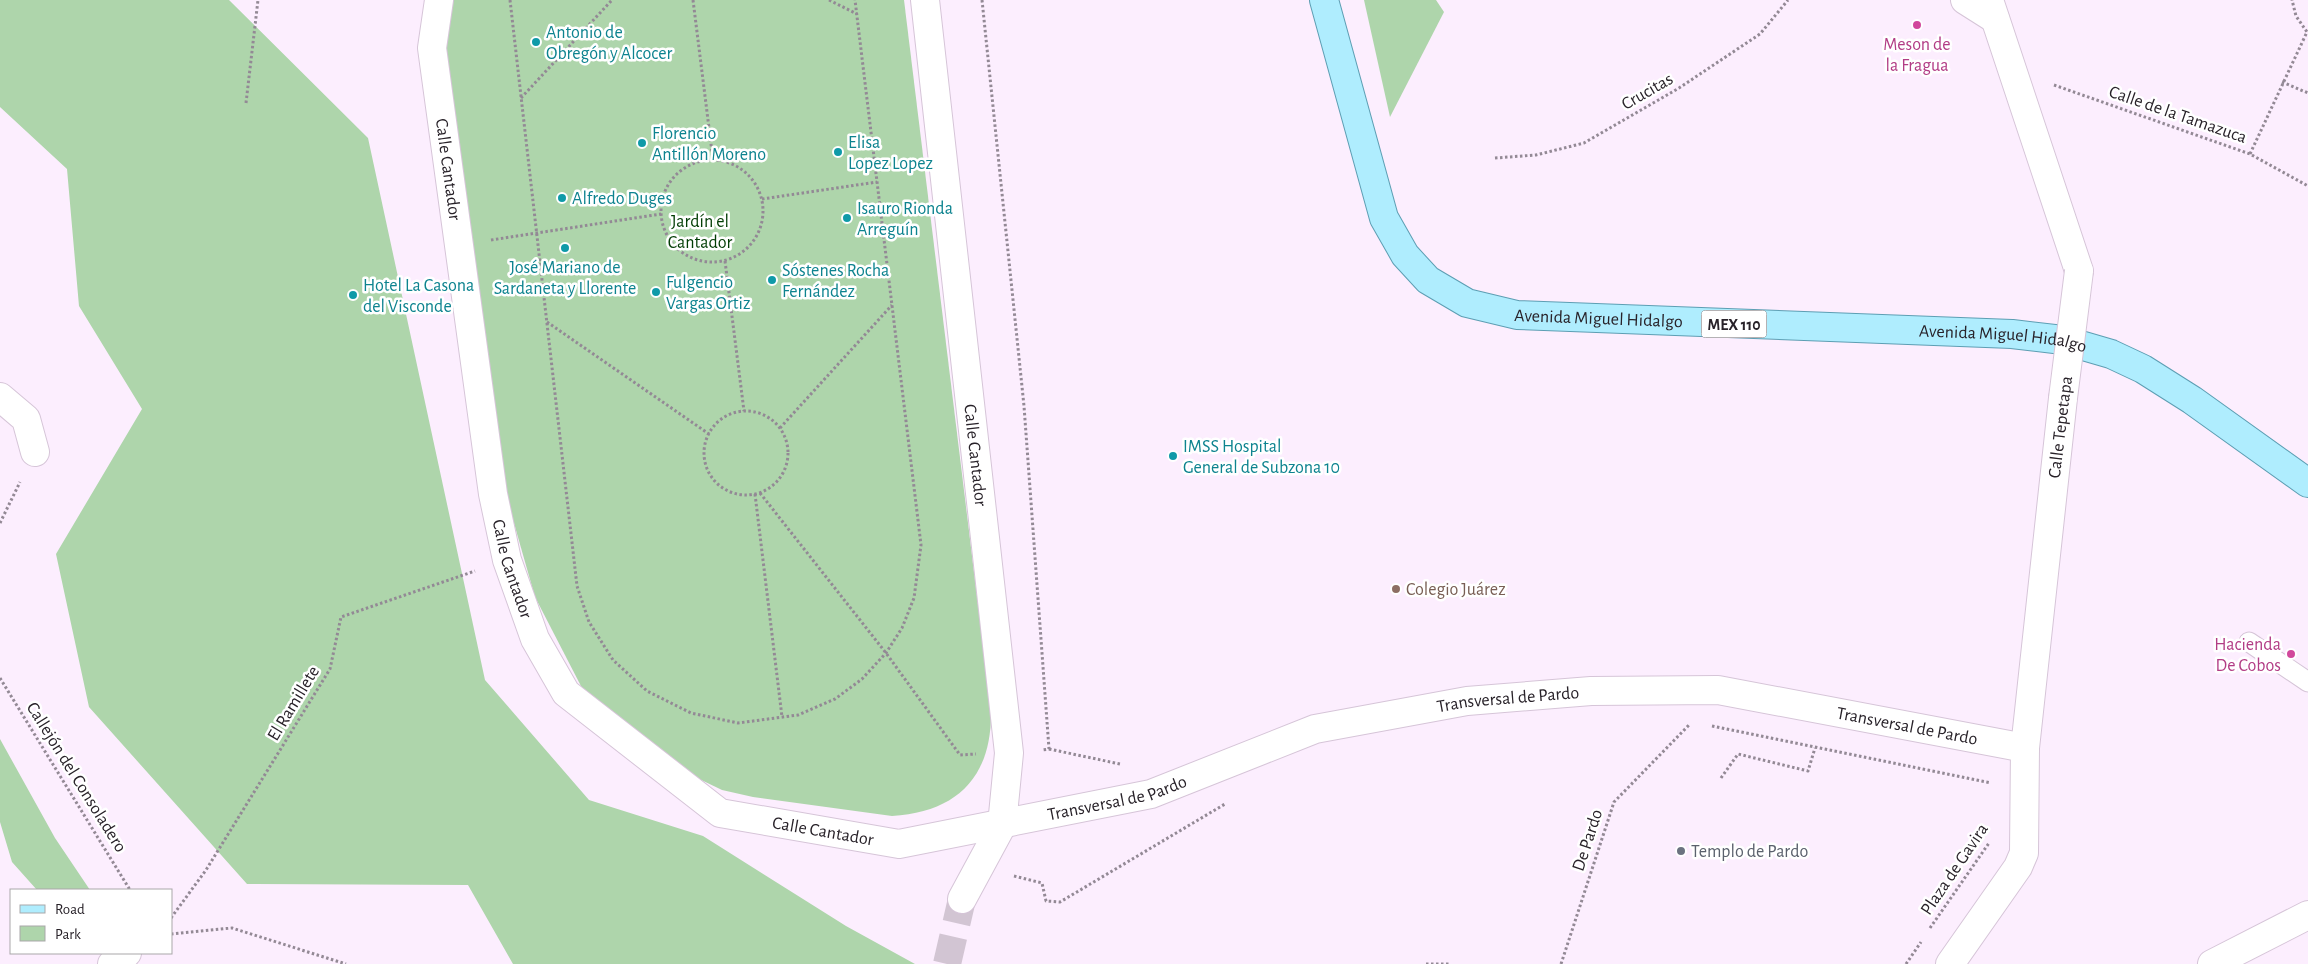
<svg xmlns="http://www.w3.org/2000/svg" width="2308" height="964" viewBox="0 0 2308 964" font-family="'Alegreya Sans',sans-serif">
	<style>
		.green { fill: #aed5ab }
		.lines { fill: none; stroke-linecap: round; stroke-linejoin: round }
		.minor-tunnel { stroke: #d2c5d3; stroke-width: 28; stroke-dasharray: 28 14; stroke-linecap: butt }
		.service-casing { stroke: #d6c5d8; stroke-width: 21 }
		.pedestrian-casing { stroke: #d6c5d8; stroke-width: 30 }
		.minor-casing { stroke: #d6c5d8; stroke-width: 30 }
		.primary-casing { stroke: #5d9eb3; stroke-width: 30 }
		.path { stroke: #938995; stroke-width: 3; stroke-dasharray: 2.5 2.5; stroke-linecap: butt }
		.service { stroke: #fff; stroke-width: 19 }
		.pedestrian { stroke: #fff; stroke-width: 28 }
		.minor { stroke: #fff; stroke-width: 28 }
		.primary { stroke: #afedfe; stroke-width: 28 }
		.minor-bridge-casing { stroke: #d6c5d8; stroke-width: 30; stroke-linecap: butt }
		.minor-bridge { stroke: #fff; stroke-width: 28 }
		.hotel-dot { fill: #d1479c; stroke: #fff; stroke-width: 2 }
		.culture-dot { fill: #0f9aa8; stroke: #fff; stroke-width: 2 }
		.education-dot { fill: #8d6e63; stroke: #fff; stroke-width: 2 }
		.worship-dot { fill: #6b7280; stroke: #fff; stroke-width: 2 }
		.labels { text-anchor: middle; stroke-width: 5; stroke-linejoin: round; paint-order: stroke }
		.shield { fill: #fff; stroke: #686469; stroke-width: 1 }
		.shield-label { font-size: 16px; font-weight: bold; fill: #282229 }
		.culture-label { font-size: 18px; fill: #0d838f; stroke: #fff; text-anchor: start }
		.hotel-label { font-size: 18px; fill: #b23c85; stroke: #fff }
		.street-label { font-size: 18px; fill: #282229; stroke: #fff }
		.park-label { font-size: 18px; fill: #003c03; stroke: #fff }
		.education-label { font-size: 18px; fill: #785e54; stroke: #fff; text-anchor: start }
		.worship-label { font-size: 18px; fill: #5b616d; stroke: #fff; text-anchor: start }
	</style>
	<rect width="100%" height="100%" fill="#fceefe"/>
	<g class="green">
		<path d="M0 0H229L368 138 485 680 589 800 703 836 846 926 915 964H513L468 885 247 884 89 707 56 554 142 409 79 306 67 169 0 107Z"/>
		<path d="M451 0H904L991 711C992 777 957 812 892 816L753 797 722 790 693 776 582 688 535 597 506 495 448 117 445 30Z"/>
		<path d="M1364 0H1436L1444 12 1390 117Z"/>
		<path d="M0 739 55 838 90 890H37L12 862 0 822Z"/>
	</g>
	<g class="lines">
		<path class="minor-tunnel" d="M947 964 962 899"/>
		<defs>
			<path id="service" d="M2249 642 2308 682"/>
			<path id="pedestrian" d="M112 964 117 958 127 953"/>
			<g id="minor">
				<path id="s1" d="M439 0 432 48 493 494 507 560 535 639 566 693 720 813 899 844 1151 794 1315 729 1467 701 1591 691 1718 690 2025 748"/>
				<path id="s2" d="M925 0 1009 753 1002 825 962 899"/>
				<path d="M1965 0 1995 19"/>
				<path d="M1989 0 2079 271"/>
				<path d="M0 397 26 419 35 452"/>
				<path d="M1950 964 2018 867 2024 853 2025 748 2063 398"/>
				<path d="M2212 964 2308 915"/>
			</g>
			<g id="primary">
				<path id="s3" d="M1324 0 1384 218 1405 255 1428 280 1467 303 1517 315 2012 334 2063 340 2111 354 2143 369 2192 400 2308 483"/>
			</g>
		</defs>
		<use href="#service" class="service-casing"/>
		<use href="#pedestrian" class="pedestrian-casing"/>
		<use href="#minor" class="minor-casing"/>
		<use href="#primary" class="primary-casing"/>
		<g class="path">
			<path d="M510 0 577 586 589 622 613 660 647 691 691 713 738 723 798 715 835 699 862 679 886 653 902 628 914 598 921 545 855 0"/>
			<path d="M693 0 713 160"/>
			<path d="M829 0 857 14"/>
			<path d="M982 0 1024 406 1049 749 1042 750"/>
			<path d="M2282 82 2308 93"/>
			<path d="M2054 85 2250 154 2308 186"/>
			<path d="M521 98 612 0"/>
			<path d="M246 103 258 0"/>
			<path d="M2250 154 2307 32 2296 16 2292 0"/>
			<path d="M1495 158 1536 155 1584 143 1679 88 1760 34 1788 0"/>
			<circle cx="712" cy="211" r="51"/>
			<path d="M762 199 877 182"/>
			<path d="M491 240 661 214"/>
			<path d="M725 261 744 411"/>
			<path d="M547 322 709 434"/>
			<circle cx="746" cy="453" r="42"/>
			<path d="M780 428 892 305"/>
			<path d="M760 493 886 653 960 755 976 754"/>
			<path d="M755 494 782 717"/>
			<path d="M0 523 20 482"/>
			<path d="M0 678 130 890"/>
			<path d="M1712 726 1991 783"/>
			<path d="M1049 749 1120 764"/>
			<path d="M1721 778 1738 754 1808 771 1815 748"/>
			<path d="M1014 876 1042 883 1046 901 1060 902 1225 804"/>
			<path d="M171 918 206 870 330 669 341 617 475 571"/>
			<path d="M1930 928 1989 843"/>
			<path d="M171 934 232 928 346 964"/>
			<path d="M1426 964H1449"/>
			<path d="M1561 964 1614 802 1690 724"/>
			<path d="M1906 964 1921 942"/>
		</g>
		<use href="#service" class="service"/>
		<use href="#pedestrian" class="pedestrian"/>
		<use href="#minor" class="minor"/>
		<use href="#primary" class="primary"/>
		<defs>
			<path id="minor-bridge" d="M2063 398 2079 271"/>
		</defs>
		<use href="#minor-bridge" class="minor-bridge-casing"/>
		<use href="#minor-bridge" class="minor-bridge"/>
	</g>
	<g class="hotel-dot">
		<circle cx="1917" cy="25" r="5"/>
		<circle cx="2291" cy="654" r="5"/>
	</g>
	<g class="culture-dot">
		<circle cx="536" cy="42" r="5"/>
		<circle cx="642" cy="143" r="5"/>
		<circle cx="838" cy="152" r="5"/>
		<circle cx="562" cy="198" r="5"/>
		<circle cx="847" cy="218" r="5"/>
		<circle cx="565" cy="248" r="5"/>
		<circle cx="772" cy="280" r="5"/>
		<circle cx="656" cy="292" r="5"/>
		<circle cx="353" cy="295" r="5"/>
		<circle cx="1173" cy="456" r="5"/>
	</g>
	<circle class="education-dot" cx="1396" cy="589" r="5"/>
	<circle class="worship-dot" cx="1681" cy="851" r="5"/>
	<g class="labels">
		<rect class="shield" x="1701.5" y="310.5" width="65" height="27" rx="4"/>
		<g class="shield-label">
			<text x="1734" y="330">MEX 110</text>
		</g>
		<g class="culture-label">
			<text x="546" y="38">Antonio de<tspan x="546" dy="21">Obregón y Alcocer</tspan></text>
			<text x="652" y="139">Florencio<tspan x="652" dy="21">Antillón Moreno</tspan></text>
			<text x="848" y="148">Elisa<tspan x="848" dy="21">Lopez Lopez</tspan></text>
			<text x="572" y="204">Alfredo Duges</text>
			<text x="857" y="214">Isauro Rionda<tspan x="857" dy="21">Arreguín</tspan></text>
			<text x="565" y="273" text-anchor="middle">José Mariano de<tspan x="565" dy="21">Sardaneta y Llorente</tspan></text>
			<text x="782" y="276">Sóstenes Rocha<tspan x="782" dy="21">Fernández</tspan></text>
			<text x="666" y="288">Fulgencio<tspan x="666" dy="21">Vargas Ortiz</tspan></text>
			<text x="363" y="291">Hotel La Casona<tspan x="363" dy="21">del Visconde</tspan></text>
			<text x="1183" y="452">IMSS Hospital<tspan x="1183" dy="21">General de Subzona 10</tspan></text>
		</g>
		<g class="hotel-label">
			<text x="1917" y="50">Meson de<tspan x="1917" dy="21">la Fragua</tspan></text>
			<text x="2281" y="650" text-anchor="end">Hacienda<tspan x="2281" dy="21">De Cobos</tspan></text>
		</g>
		<g class="street-label">
			<text transform="translate(1647 91) rotate(-30)" y="6">Crucitas</text>
			<text transform="translate(2178 114) rotate(19)" y="6">Calle de la Tamazuca</text>
			<text dy="6" stroke="none"><textPath href="#s1" startOffset="171">Calle Cantador</textPath></text>
			<text dy="6" stroke="none"><textPath href="#s3" startOffset="481">Avenida Miguel Hidalgo</textPath></text>
			<text dy="6" stroke="none"><textPath href="#s3" startOffset="886">Avenida Miguel Hidalgo</textPath></text>
			<text transform="translate(2060 427) rotate(-83)" y="6">Calle Tepetapa</text>
			<text dy="6" stroke="none"><textPath href="#s2" startOffset="458">Calle Cantador</textPath></text>
			<text dy="6" stroke="none"><textPath href="#s1" startOffset="576">Calle Cantador</textPath></text>
			<text dy="6" stroke="none"><textPath href="#s1" startOffset="1718">Transversal de Pardo</textPath></text>
			<text transform="translate(293 703) rotate(-59)" y="6">El Ramillete</text>
			<text dy="6" stroke="none"><textPath href="#s1" startOffset="2121">Transversal de Pardo</textPath></text>
			<text transform="translate(77 777) rotate(58)" y="6">Callejón del Consoladero</text>
			<text dy="6" stroke="none"><textPath href="#s1" startOffset="1312">Transversal de Pardo</textPath></text>
			<text dy="6" stroke="none"><textPath href="#s1" startOffset="1012">Calle Cantador</textPath></text>
			<text transform="translate(1587 840) rotate(-72)" y="6">De Pardo</text>
			<text transform="translate(1954 869) rotate(-56)" y="6">Plaza de Gavira</text>
		</g>
		<g class="park-label">
			<text x="700" y="227">Jardín el<tspan x="700" dy="21">Cantador</tspan></text>
		</g>
		<g class="education-label">
			<text x="1406" y="595">Colegio Juárez</text>
		</g>
		<g class="worship-label">
			<text x="1691" y="857">Templo de Pardo</text>
		</g>
	</g>
	<rect x="10" y="889" width="162" height="65" fill="#ffffff" stroke="#a9a7a9"/>
	<rect x="20" y="905" width="25" height="8" fill="#afedfe" stroke="#a9a7a9"/>
	<text x="55" y="914" font-size="15" fill="#282229">Road</text>
	<rect x="20" y="926" width="25" height="15" fill="#aed5ab" stroke="#a9a7a9"/>
	<text x="55" y="939" font-size="15" fill="#282229">Park</text>
</svg>
